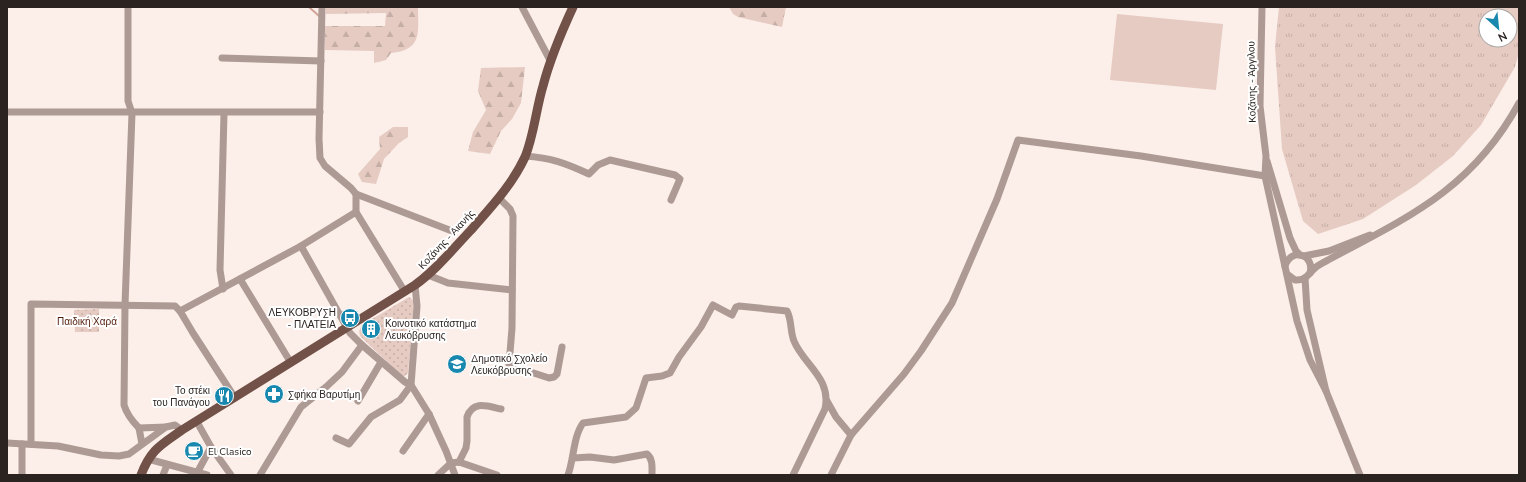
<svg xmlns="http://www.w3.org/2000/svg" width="1526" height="482" viewBox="0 0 1526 482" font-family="'Nunito Sans',sans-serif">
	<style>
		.grass { fill: url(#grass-tufts); fill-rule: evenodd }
		.forest { fill: url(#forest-firs) }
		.park { fill: url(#park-dots) }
		.pitch { fill: #e6cbc2 }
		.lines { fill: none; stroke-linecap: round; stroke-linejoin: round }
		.stream { stroke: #d0a597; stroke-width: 2 }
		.minor { stroke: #ad9a94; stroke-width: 7 }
		.major { stroke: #725248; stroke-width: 9 }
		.labels { text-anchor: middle; stroke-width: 4; stroke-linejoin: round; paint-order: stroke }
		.street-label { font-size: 10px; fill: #2b2320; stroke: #fff }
		.poi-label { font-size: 10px; fill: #2b2320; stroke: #fff; text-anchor: start }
		.park-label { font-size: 10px; fill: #511c0a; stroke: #fff }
	</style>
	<defs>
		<pattern id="grass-tufts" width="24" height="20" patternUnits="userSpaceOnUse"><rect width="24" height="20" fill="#e6cbc2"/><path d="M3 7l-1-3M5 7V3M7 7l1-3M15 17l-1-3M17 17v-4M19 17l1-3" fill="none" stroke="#c5aea6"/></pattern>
		<pattern id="forest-firs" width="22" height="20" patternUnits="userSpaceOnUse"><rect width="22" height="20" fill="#e6cbc2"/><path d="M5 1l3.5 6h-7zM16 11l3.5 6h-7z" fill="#c5aea6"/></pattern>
		<pattern id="park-dots" width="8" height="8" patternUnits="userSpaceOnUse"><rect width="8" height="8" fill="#e6cbc2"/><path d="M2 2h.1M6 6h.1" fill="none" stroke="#c5aea6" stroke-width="1.8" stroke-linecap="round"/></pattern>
	</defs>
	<rect width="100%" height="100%" fill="#fceee9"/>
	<path class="grass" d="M1279 7H1519V52L1515 67 1481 125 1453 156 1416 185 1363 219 1318 234 1303 221 1282 149 1275 47ZM1486 16H1510V40H1486Z"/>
	<g class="forest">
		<path d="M326 7H418C418 32 423 50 391 53L386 60 374 63V51L325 50V26H385L386 13 326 14Z"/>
		<path d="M729 7H786L782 27 738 17 733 14Z"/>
		<path d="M525 67 521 103 512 119 501 131 490 154 468 151 473 132 486 110 478 91 481 68Z"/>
		<path d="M393 127H408V137L399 143 384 159 376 184 362 182 358 174 380 149 379 137Z"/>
	</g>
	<g class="park">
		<path d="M409 297 414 301 408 373 405 376H402L360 336 359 331 362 325Z"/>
		<path d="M99 309V332H75L74 310Z"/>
	</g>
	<path class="pitch" d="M1117 14 1223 24 1216 90 1110 80Z"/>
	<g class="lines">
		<path class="stream" d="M309 7 319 16"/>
		<g class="minor">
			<path d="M128 7V101L132 113 125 305 124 405C127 415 132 421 139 428L166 427"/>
			<path d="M322 7 319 139 320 158 325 166 351 188 356 194V212L405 292"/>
			<path d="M522 7 551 62"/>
			<path d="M1262 7 1260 106 1266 156 1265 176 1297 321 1310 360 1326 391"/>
			<path d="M222 58 321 61"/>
			<path d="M7 112H320"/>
			<path d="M525 156C552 158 565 163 589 174L598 165 610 160 675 175 680 179 671 200"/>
			<path d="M1267 161 1290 238 1296 251 1300 255"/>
			<path d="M356 194 452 231"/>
			<path d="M499 198 510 209 513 216 512 328 509 365 549 378 554 377 557 374 562 347"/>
			<path d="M301 246 350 333 362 345 405 382 411 385 429 414 446 451 455 475"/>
			<path d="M1304 256 1329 251 1370 235"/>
			<path d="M1285 266C1291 247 1315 254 1310 273"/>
			<path d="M1287 274 1295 280C1306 281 1308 274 1315 268 1318 265 1323 263 1328 260 1409 217 1473 188 1519 103"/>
			<path d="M428 275 448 283 512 290"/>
			<path d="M1305 278 1307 310 1326 391 1360 475"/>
			<path d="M240 279 291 363"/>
			<path d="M223 289 220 270 224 113"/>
			<path d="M180 311 301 246 356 212"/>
			<path d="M358 401 381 362"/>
			<path d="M827 401 836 417 851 435"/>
			<path d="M197 422 211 447 231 475"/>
			<path d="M139 428 142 444"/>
			<path d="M336 438 349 444 371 417 400 400 411 385 417 306 415 285"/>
			<path d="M7 443 58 446 101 455 119 456 129 454 166 427 175 425 182 430"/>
			<path d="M22 444V475"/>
			<path d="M31 444V304L175 306 180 311 193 333 235 398"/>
			<path d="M403 451 429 414"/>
			<path d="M573 458 590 457 614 460 647 454C653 459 652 467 652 475"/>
			<path d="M148 459 207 475"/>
			<path d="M459 462 466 448 467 441V417C473 400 487 406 501 409"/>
			<path d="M197 473 211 447"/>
			<path d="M163 475 167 465"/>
			<path d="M260 475 301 407 326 387 342 372 362 345"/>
			<path d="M438 475 451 463 459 462 497 475"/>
			<path d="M568 475C574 459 573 437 583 423L626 417 636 408 646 378 662 376 670 373 679 357 701 327 713 305 732 315 736 307 739 306 787 311C792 320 790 332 794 341 803 364 832 378 825 409L793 475"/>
			<path d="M831 475 851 435 904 374 921 351 952 303 997 199 1018 140 1141 156 1265 176"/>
		</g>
		<path class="major" d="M141 475C151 449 161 445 182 430L415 285C436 270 453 249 471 230 491 207 512 185 525 157 534 135 536 109 543 86 550 59 561 33 573 7"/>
	</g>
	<defs>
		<symbol id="bus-disc" viewBox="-11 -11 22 22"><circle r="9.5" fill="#1888ae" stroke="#fff"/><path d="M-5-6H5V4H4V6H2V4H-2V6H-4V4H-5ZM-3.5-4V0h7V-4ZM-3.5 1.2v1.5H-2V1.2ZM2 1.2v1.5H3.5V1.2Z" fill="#fff"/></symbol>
		<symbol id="building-disc" viewBox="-11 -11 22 22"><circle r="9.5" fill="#1888ae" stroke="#fff"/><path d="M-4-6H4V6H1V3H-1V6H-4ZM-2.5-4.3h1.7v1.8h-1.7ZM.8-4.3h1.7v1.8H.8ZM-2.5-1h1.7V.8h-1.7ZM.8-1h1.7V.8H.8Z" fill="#fff"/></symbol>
		<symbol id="school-disc" viewBox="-11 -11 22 22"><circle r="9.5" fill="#1888ae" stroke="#fff"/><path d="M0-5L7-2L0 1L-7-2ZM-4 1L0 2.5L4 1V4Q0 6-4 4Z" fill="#fff"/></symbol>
		<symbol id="pharmacy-disc" viewBox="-11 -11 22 22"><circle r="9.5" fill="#1888ae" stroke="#fff"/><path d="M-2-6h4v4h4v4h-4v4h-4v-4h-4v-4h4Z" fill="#fff"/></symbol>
		<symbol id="restaurant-disc" viewBox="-11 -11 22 22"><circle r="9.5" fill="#1888ae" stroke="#fff"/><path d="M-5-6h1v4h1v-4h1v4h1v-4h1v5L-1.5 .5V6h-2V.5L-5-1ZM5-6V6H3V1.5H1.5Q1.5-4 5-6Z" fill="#fff"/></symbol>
		<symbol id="cafe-disc" viewBox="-11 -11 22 22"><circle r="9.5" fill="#1888ae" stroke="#fff"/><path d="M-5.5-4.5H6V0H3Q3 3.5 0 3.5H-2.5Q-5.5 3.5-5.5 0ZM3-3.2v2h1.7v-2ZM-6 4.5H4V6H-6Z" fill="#fff"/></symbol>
	</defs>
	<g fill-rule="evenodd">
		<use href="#bus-disc" x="339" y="307" width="22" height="22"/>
		<use href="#building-disc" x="360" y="318" width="22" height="22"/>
		<use href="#school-disc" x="446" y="353" width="22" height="22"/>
		<use href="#pharmacy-disc" x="263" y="383" width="22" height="22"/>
		<use href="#restaurant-disc" x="213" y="385" width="22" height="22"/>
		<use href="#cafe-disc" x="183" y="440" width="22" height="22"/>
	</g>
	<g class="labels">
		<g class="street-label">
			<text transform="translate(1251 82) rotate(-91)" y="4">Κοζάνης - Άργιλου</text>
			<text transform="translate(446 239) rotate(-47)" y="4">Κοζάνης - Αιανής</text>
		</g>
		<g class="poi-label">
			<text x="336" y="316" text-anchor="end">ΛΕΥΚΟΒΡΥΣΗ<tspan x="336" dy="12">- ΠΛΑΤΕΙΑ</tspan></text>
			<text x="385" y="327">Κοινοτικό κατάστημα<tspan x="385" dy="12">Λευκόβρυσης</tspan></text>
			<text x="471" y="362">Δημοτικό Σχολείο<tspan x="471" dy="12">Λευκόβρυσης</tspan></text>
			<text x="210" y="394" text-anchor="end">Το στέκι<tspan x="210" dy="12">του Πανάγου</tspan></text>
			<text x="288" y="398">Σφήκα Βαρυτίμη</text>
			<text x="208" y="455">El Clasico</text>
		</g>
		<g class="park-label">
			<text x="87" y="325">Παιδική Χαρά</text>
		</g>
	</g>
	<rect width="1526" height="482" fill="none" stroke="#2b2320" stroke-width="16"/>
	<g transform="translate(1498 28) rotate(153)"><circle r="19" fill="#ffffff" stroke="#aaa7a6"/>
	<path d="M0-3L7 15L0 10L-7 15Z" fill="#1888ae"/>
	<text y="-6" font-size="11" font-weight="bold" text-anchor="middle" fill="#2b2320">N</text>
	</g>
</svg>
